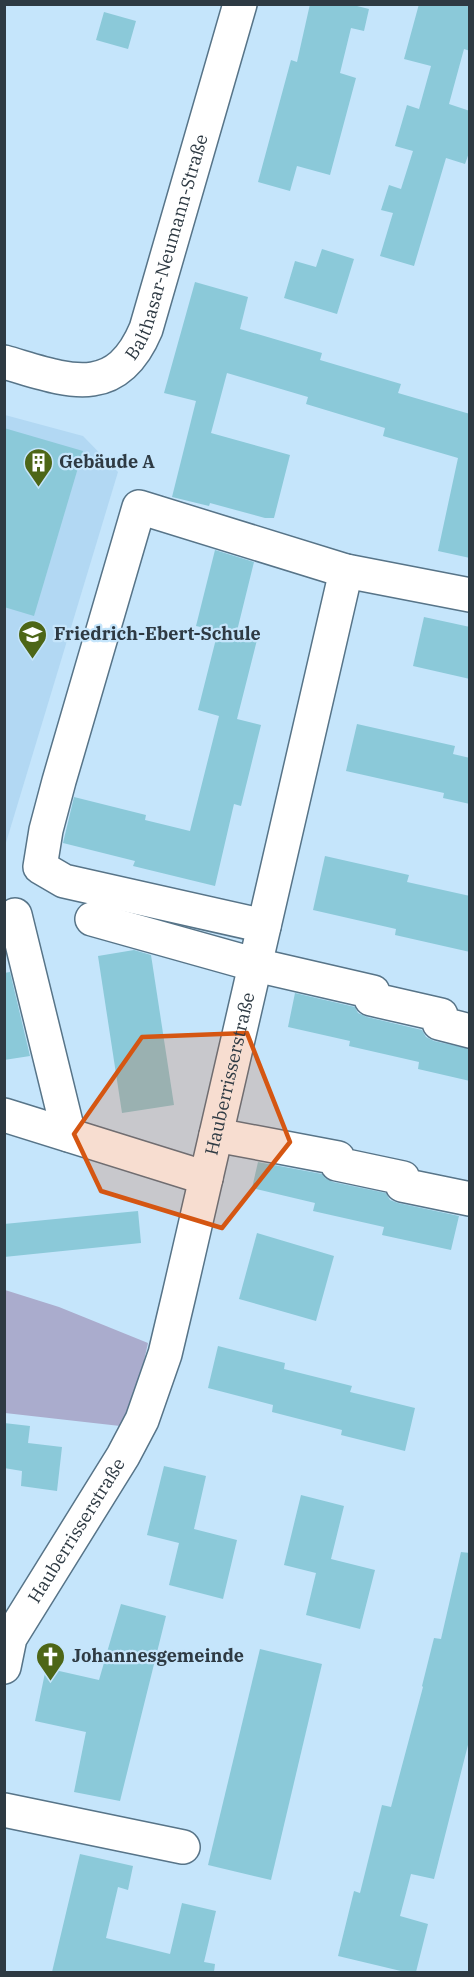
<svg xmlns="http://www.w3.org/2000/svg" width="474" height="1977" viewBox="0 0 474 1977" font-family="'IBM Plex Serif',serif">
	<style>
		.built { fill: #b2d8f3 }
		.green { fill: #aaaccd }
		.building { fill: #8bc9d9 }
		.lines { fill: none; stroke-linecap: round; stroke-linejoin: round }
		.minor-casing { stroke: #577488; stroke-width: 36 }
		.minor { stroke: #fff; stroke-width: 33 }
		.marked { fill: #d55612; fill-opacity: 0.2; stroke: #d55612; stroke-width: 4.5; stroke-linejoin: round }
		.labels { text-anchor: middle; stroke-width: 4.5; stroke-linejoin: round; paint-order: stroke }
		.street-label { font-size: 18px; fill: #2e3a43; stroke: #c5e5fb }
		.poi-label { font-size: 18px; font-weight: bold; fill: #2e3a43; stroke: #c5e5fb; text-anchor: start }
	</style>
	<rect width="100%" height="100%" fill="#c5e5fb"/>
	<path class="built" d="M5 415 83 436 118 472 5 846Z"/>
	<path class="green" d="M5 1290 59 1307 148 1343 129 1427 5 1413Z"/>
	<g class="building">
		<path d="M310 4H349L369 9 364 31 351 28 340 73 356 78 330 175 297 166 290 191 258 182 291 60 297 62Z"/>
		<path d="M419 4H470V51L464 49 449 104 470 111V150L465 164 446 158 414 266 380 256 393 213 381 210 389 185 401 189 413 151 395 146 407 105 419 109 431 66 404 59Z"/>
		<path d="M104 12 136 21 128 49 96 40Z"/>
		<path d="M322 249 354 259 337 314 284 298 295 261 316 267Z"/>
		<path d="M195 282 248 297 240 329 322 353 320 360 401 384 398 393 470 414V558L438 551 458 458 383 436 385 428 306 404 308 397 227 373 211 433 290 455 274 518H265L210 503 209 506 172 497 196 401 164 393Z"/>
		<path d="M4 428 83 451 34 616 4 607Z"/>
		<path d="M215 550 254 562 236 635 257 640 237 719 261 725 241 806 234 804 215 886 133 866 135 861 63 843 74 797 146 815 145 820 190 831 219 716 198 710 218 631 196 626Z"/>
		<path d="M424 617 470 627V679L413 666Z"/>
		<path d="M357 724 455 746 453 754 470 758V804L443 798 444 793 346 771Z"/>
		<path d="M325 856 409 875 407 882 470 896V952L395 935 396 929 313 910Z"/>
		<path d="M134 950 151 955 174 1105 122 1113 98 956Z"/>
		<path d="M10 972 30 1056 4 1060V973Z"/>
		<path d="M295 993 355 1007 358 1013 367 1017 422 1030 426 1037 434 1041 470 1049V1081L418 1069 419 1062 349 1046 350 1041 288 1027Z"/>
		<path d="M258 1162 322 1174 325 1178 333 1182 386 1193 390 1200 398 1203 459 1216 451 1250 382 1235 384 1227 313 1211 315 1203 252 1188Z"/>
		<path d="M138 1211 141 1243 4 1257V1224Z"/>
		<path d="M257 1233 334 1256 316 1321 239 1299Z"/>
		<path d="M218 1346 285 1363 284 1369 352 1386 350 1392 415 1408 405 1451 341 1435 342 1430 272 1412 273 1405 208 1388Z"/>
		<path d="M4 1423 30 1426 28 1443 62 1447 57 1491 21 1486 22 1471 4 1468Z"/>
		<path d="M164 1466 206 1476 194 1529 237 1540 223 1599 169 1585 179 1543 147 1535Z"/>
		<path d="M301 1495 344 1506 331 1559 375 1570 360 1629 306 1615 316 1573 284 1565Z"/>
		<path d="M461 1552 470 1553V1737L434 1879 411 1874 400 1916 428 1924 416 1972H405L338 1956 354 1891 360 1893 382 1805 391 1807 423 1687 422 1686 434 1638 441 1639Z"/>
		<path d="M121 1604 166 1616 120 1801 74 1792 86 1732 35 1721 46 1668 99 1680Z"/>
		<path d="M260 1649 322 1664 271 1880 208 1865Z"/>
		<path d="M80 1854 133 1866 128 1890 118 1887 106 1938 170 1954 182 1903 216 1911 204 1962 215 1964 214 1972H52Z"/>
	</g>
	<g class="lines">
		<defs>
			<g id="minor">
				<path id="s1" d="M4 362C64 379 115 403 146 329L240 4"/>
				<path d="M15 915 69 1135"/>
				<path d="M92 919 256 965 373 992 371 999 441 1015 439 1023 470 1031"/>
				<path d="M264 926 64 881 40 867 46 830 59 781 139 507 346 571 470 595"/>
				<path d="M4 1115 206 1178"/>
				<path d="M216 1135 338 1158 337 1164 403 1178 402 1185 470 1199"/>
				<path id="s2" d="M4 1667 10 1638 123 1456 142 1420 165 1354 179 1295 346 571"/>
				<path d="M4 1810 183 1847"/>
			</g>
		</defs>
		<use href="#minor" class="minor-casing"/>
		<use href="#minor" class="minor"/>
	</g>
	<path class="marked" d="M247 1033 290 1142 222 1228 101 1191 74 1134 142 1037Z"/>
	<defs>
		<symbol id="building-pin" viewBox="-11 -11 22 30"><path d="M0 17L-7.5 6A9.5 9.5 0 1 1 7.5 6Z" fill="#4d6617" stroke="#c5e5fb"/><path d="M-4-6H4V6H1V3H-1V6H-4ZM-2.5-4.3h1.7v1.8h-1.7ZM.8-4.3h1.7v1.8H.8ZM-2.5-1h1.7V.8h-1.7ZM.8-1h1.7V.8H.8Z" fill="#fff"/></symbol>
		<symbol id="school-pin" viewBox="-11 -11 22 30"><path d="M0 17L-7.5 6A9.5 9.5 0 1 1 7.5 6Z" fill="#4d6617" stroke="#c5e5fb"/><path d="M0-5L7-2L0 1L-7-2ZM-4 1L0 2.5L4 1V4Q0 6-4 4Z" fill="#fff"/></symbol>
		<symbol id="church-pin" viewBox="-11 -11 22 30"><path d="M0 17L-7.5 6A9.5 9.5 0 1 1 7.5 6Z" fill="#4d6617" stroke="#c5e5fb"/><path d="M-1.2-6h2.4v3.5h3.3v2.4h-3.3V6h-2.4V-.1h-3.3v-2.4h3.3Z" fill="#fff"/></symbol>
	</defs>
	<g fill-rule="evenodd">
		<use href="#building-pin" x="22" y="446" width="33" height="45"/>
		<use href="#school-pin" x="16" y="618" width="33" height="45"/>
		<use href="#church-pin" x="34" y="1640" width="33" height="45"/>
	</g>
	<g class="labels">
		<g class="street-label">
			<text dy="6" stroke="none"><textPath href="#s1" startOffset="252">Balthasar-Neumann-Straße</textPath></text>
			<text dy="6" stroke="none"><textPath href="#s2" startOffset="642">Hauberrisserstraße</textPath></text>
			<text dy="6" stroke="none"><textPath href="#s2" startOffset="156">Hauberrisserstraße</textPath></text>
		</g>
		<g class="poi-label">
			<text x="59" y="468">Gebäude A</text>
			<text x="54" y="640">Friedrich-Ebert-Schule</text>
			<text x="72" y="1662">Johannesgemeinde</text>
		</g>
	</g>
	<rect width="474" height="1977" fill="none" stroke="#2e3a43" stroke-width="12"/>
</svg>
